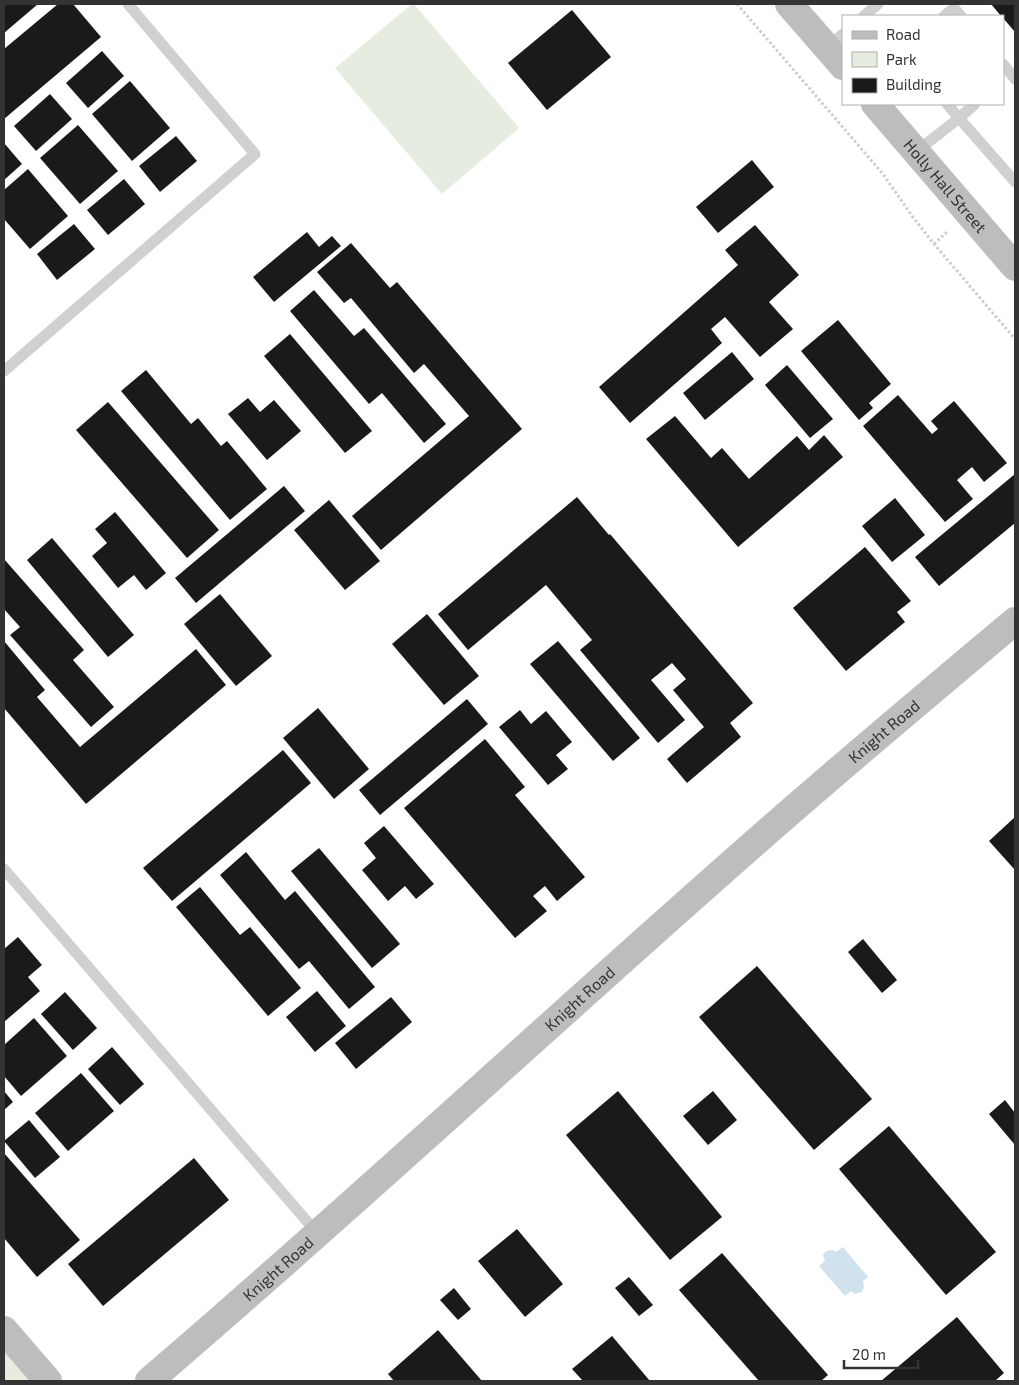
<svg xmlns="http://www.w3.org/2000/svg" width="1019" height="1385" viewBox="0 0 1019 1385" font-family="'Exo 2',sans-serif">
	<style>
		.green { fill: #e6ecdf }
		.water { fill: #cfe2ee }
		.building { fill: #1a1a1a }
		.lines { fill: none; stroke-linecap: round; stroke-linejoin: round }
		.path { stroke: #cdcdcd; stroke-width: 3; stroke-dasharray: 2.5 2.5; stroke-linecap: butt }
		.lane { stroke: #d0d0d0; stroke-width: 11 }
		.secondary { stroke: #bdbdbd; stroke-width: 28 }
		.labels { text-anchor: middle; stroke-width: 5; stroke-linejoin: round; paint-order: stroke }
		.street-label { font-size: 16px; fill: #333; stroke: #fff }
	</style>
	<rect width="100%" height="100%" fill="#fff"/>
	<g class="green">
		<path d="M412 4H414L519 128 442 194 335 68Z"/>
		<path d="M4 1348 30 1377V1381H4Z"/>
	</g>
	<path class="water" d="M843 1247 868 1277 863 1281 864 1288 862 1292 855 1294 851 1291 845 1296 819 1266 825 1261 823 1255 826 1251 832 1250 836 1252Z"/>
	<g class="building">
		<path d="M4 4H38L4 33Z"/>
		<path d="M58 4H73L101 37 4 119V49Z"/>
		<path d="M991 4H1015V32L1003 18V16H1001Z"/>
		<path d="M572 10 611 57 547 110 508 63Z"/>
		<path d="M102 51 124 76 88 108 66 83Z"/>
		<path d="M130 81 170 128 132 161 92 114Z"/>
		<path d="M50 94 72 119 36 151 14 126Z"/>
		<path d="M78 125 118 171 80 204 40 158Z"/>
		<path d="M176 136 197 161 160 192 139 166Z"/>
		<path d="M4 143 22 164 4 180Z"/>
		<path d="M752 160 774 187 718 233 696 207Z"/>
		<path d="M28 169 68 216 30 249 4 219V190Z"/>
		<path d="M124 179 145 204 108 235 87 210Z"/>
		<path d="M74 224 95 249 57 280 37 254Z"/>
		<path d="M755 225 799 275 769 302 793 329 760 357 725 317 711 329 722 343 630 423 599 387 738 265 725 250Z"/>
		<path d="M307 232 319 247 332 236 341 246 274 302 253 277Z"/>
		<path d="M351 243 390 288 397 282 522 429 381 550 352 516 469 416 424 364 414 373 351 298 344 303 317 272Z"/>
		<path d="M314 290 354 336 364 328 446 424 424 443 382 393 369 404 290 311Z"/>
		<path d="M838 320 891 384 869 403 873 408 859 420 801 351Z"/>
		<path d="M290 334 372 431 345 453 264 356Z"/>
		<path d="M732 352 754 379 705 420 683 393Z"/>
		<path d="M787 365 833 419 810 438 765 385Z"/>
		<path d="M146 370 191 424 198 418 221 446 227 441 267 489 230 520 121 391Z"/>
		<path d="M898 395 932 434 938 429 931 421 954 401 1007 463 984 482 972 467 957 480 973 499 945 522 863 426Z"/>
		<path d="M248 398 260 412 274 400 301 431 267 460 228 414Z"/>
		<path d="M108 402 219 530 187 558 76 430Z"/>
		<path d="M675 416 711 458 722 448 749 479 797 436 809 450 824 435 843 457 738 547 646 439Z"/>
		<path d="M1015 474V523L939 586 915 557Z"/>
		<path d="M284 486 305 511 196 603 175 578Z"/>
		<path d="M577 497 609 535 610 534 753 703 730 723 741 737 687 783 667 759 704 727 673 690 686 679 672 663 651 680 685 720 658 743 580 650 592 640 546 585 468 650 438 614Z"/>
		<path d="M895 498 925 535 892 562 862 526Z"/>
		<path d="M329 500 380 561 345 590 294 530Z"/>
		<path d="M115 512 166 573 146 590 134 575 118 588 92 556 107 543 95 529Z"/>
		<path d="M52 538 134 635 108 657 27 560Z"/>
		<path d="M865 547 911 601 897 612 905 622 846 671 793 608Z"/>
		<path d="M4 559 84 650 73 660 114 707 91 727 10 635 20 627 4 609Z"/>
		<path d="M220 594 272 656 236 686 184 624Z"/>
		<path d="M427 614 479 676 444 705 392 644Z"/>
		<path d="M4 641 45 690 37 697 80 747 196 649 226 685 86 804 4 708Z"/>
		<path d="M558 641 640 738 613 761 530 664Z"/>
		<path d="M467 699 488 724 380 815 359 790Z"/>
		<path d="M318 708 369 769 334 799 283 738Z"/>
		<path d="M520 710 531 724 546 711 572 742 556 755 568 769 548 785 499 727Z"/>
		<path d="M485 739 525 787 515 795 585 877 557 901 545 886 533 896 547 911 515 938 404 808Z"/>
		<path d="M283 750 311 783 172 901 143 868Z"/>
		<path d="M1015 817V870L989 841Z"/>
		<path d="M384 826 434 884 416 899 405 886 388 901 362 870 376 858 364 843Z"/>
		<path d="M319 848 400 944 372 968 291 871Z"/>
		<path d="M246 852 285 900 295 891 375 987 349 1009 309 961 299 969 220 875Z"/>
		<path d="M200 887 240 935 250 927 301 988 268 1016 176 907Z"/>
		<path d="M18 937 42 965 28 977 40 991 4 1022V949Z"/>
		<path d="M863 939 897 980 882 993 848 952Z"/>
		<path d="M757 966 872 1099 814 1150 699 1017Z"/>
		<path d="M317 991 346 1026 315 1052 286 1017Z"/>
		<path d="M65 992 97 1028 73 1050 41 1014Z"/>
		<path d="M391 997 412 1022 356 1069 335 1043Z"/>
		<path d="M34 1018 67 1056 21 1096 4 1076V1045Z"/>
		<path d="M112 1047 144 1084 120 1105 88 1069Z"/>
		<path d="M81 1073 114 1111 68 1151 35 1113Z"/>
		<path d="M4 1091 13 1102 4 1110Z"/>
		<path d="M618 1091 722 1217 670 1260 566 1135Z"/>
		<path d="M713 1091 737 1120 708 1145 683 1116Z"/>
		<path d="M1005 1100 1015 1113V1145L989 1114Z"/>
		<path d="M29 1120 60 1157 35 1178 4 1141Z"/>
		<path d="M889 1126 996 1252 946 1295 839 1169Z"/>
		<path d="M4 1153 80 1240 37 1277 4 1238Z"/>
		<path d="M194 1158 229 1200 103 1306 68 1264Z"/>
		<path d="M517 1229 563 1284 525 1317 478 1261Z"/>
		<path d="M722 1253 828 1375 821 1381H759L679 1290Z"/>
		<path d="M629 1277 653 1305 639 1316 615 1288Z"/>
		<path d="M454 1288 471 1309 458 1320 440 1300Z"/>
		<path d="M957 1317 1004 1373 995 1381H881Z"/>
		<path d="M438 1330 482 1381H394L388 1374Z"/>
		<path d="M612 1336 650 1381H583L572 1369Z"/>
	</g>
	<g class="lines">
		<g class="path">
			<path d="M737 4 883 174 912 216 934 244 1015 339"/>
			<path d="M934 244 948 231"/>
		</g>
		<g class="lane">
			<path d="M864 16 878 4"/>
			<path d="M944 16 954 8 961 16"/>
			<path d="M827 47 843 34"/>
			<path d="M1003 64 1015 79"/>
			<path d="M947 104 959 118 975 104"/>
			<path d="M916 152 959 118 1015 182"/>
			<path d="M4 371 255 154 128 4"/>
			<path d="M4 869 317 1233"/>
		</g>
		<g class="secondary">
			<path d="M789 4 843 66"/>
			<path id="s1" d="M875 104 1015 267"/>
			<path d="M4 1330 48 1381"/>
			<path id="s2" d="M149 1381C350 1209 543 1029 742 854 831 775 923 698 1015 621"/>
		</g>
	</g>
	<g class="labels">
		<g class="street-label">
			<text dy="6" stroke="none"><textPath href="#s1" startOffset="108">Holly Hall Street</textPath></text>
			<text dy="6" stroke="none"><textPath href="#s2" startOffset="981">Knight Road</textPath></text>
			<text dy="6" stroke="none"><textPath href="#s2" startOffset="576">Knight Road</textPath></text>
			<text dy="6" stroke="none"><textPath href="#s2" startOffset="171">Knight Road</textPath></text>
		</g>
	</g>
	<rect width="1019" height="1385" fill="none" stroke="#333333" stroke-width="10"/>
	<rect x="842" y="15" width="162" height="90" fill="#ffffff" stroke="#adadad"/>
	<rect x="852" y="31" width="25" height="8" fill="#bdbdbd" stroke="#adadad"/>
	<text x="886" y="40" font-size="15" fill="#333333">Road</text>
	<rect x="852" y="52" width="25" height="15" fill="#e6ecdf" stroke="#adadad"/>
	<text x="886" y="65" font-size="15" fill="#333333">Park</text>
	<rect x="852" y="78" width="25" height="15" fill="#1a1a1a" stroke="#adadad"/>
	<text x="886" y="90" font-size="15" fill="#333333">Building</text>
	<path d="M844 1360v8h74v-8" fill="none" stroke="#333333" stroke-width="2.5"/>
	<text x="852" y="1360" font-size="15" fill="#333333" stroke="#ffffff" stroke-width="4" paint-order="stroke">20 m</text>
</svg>
